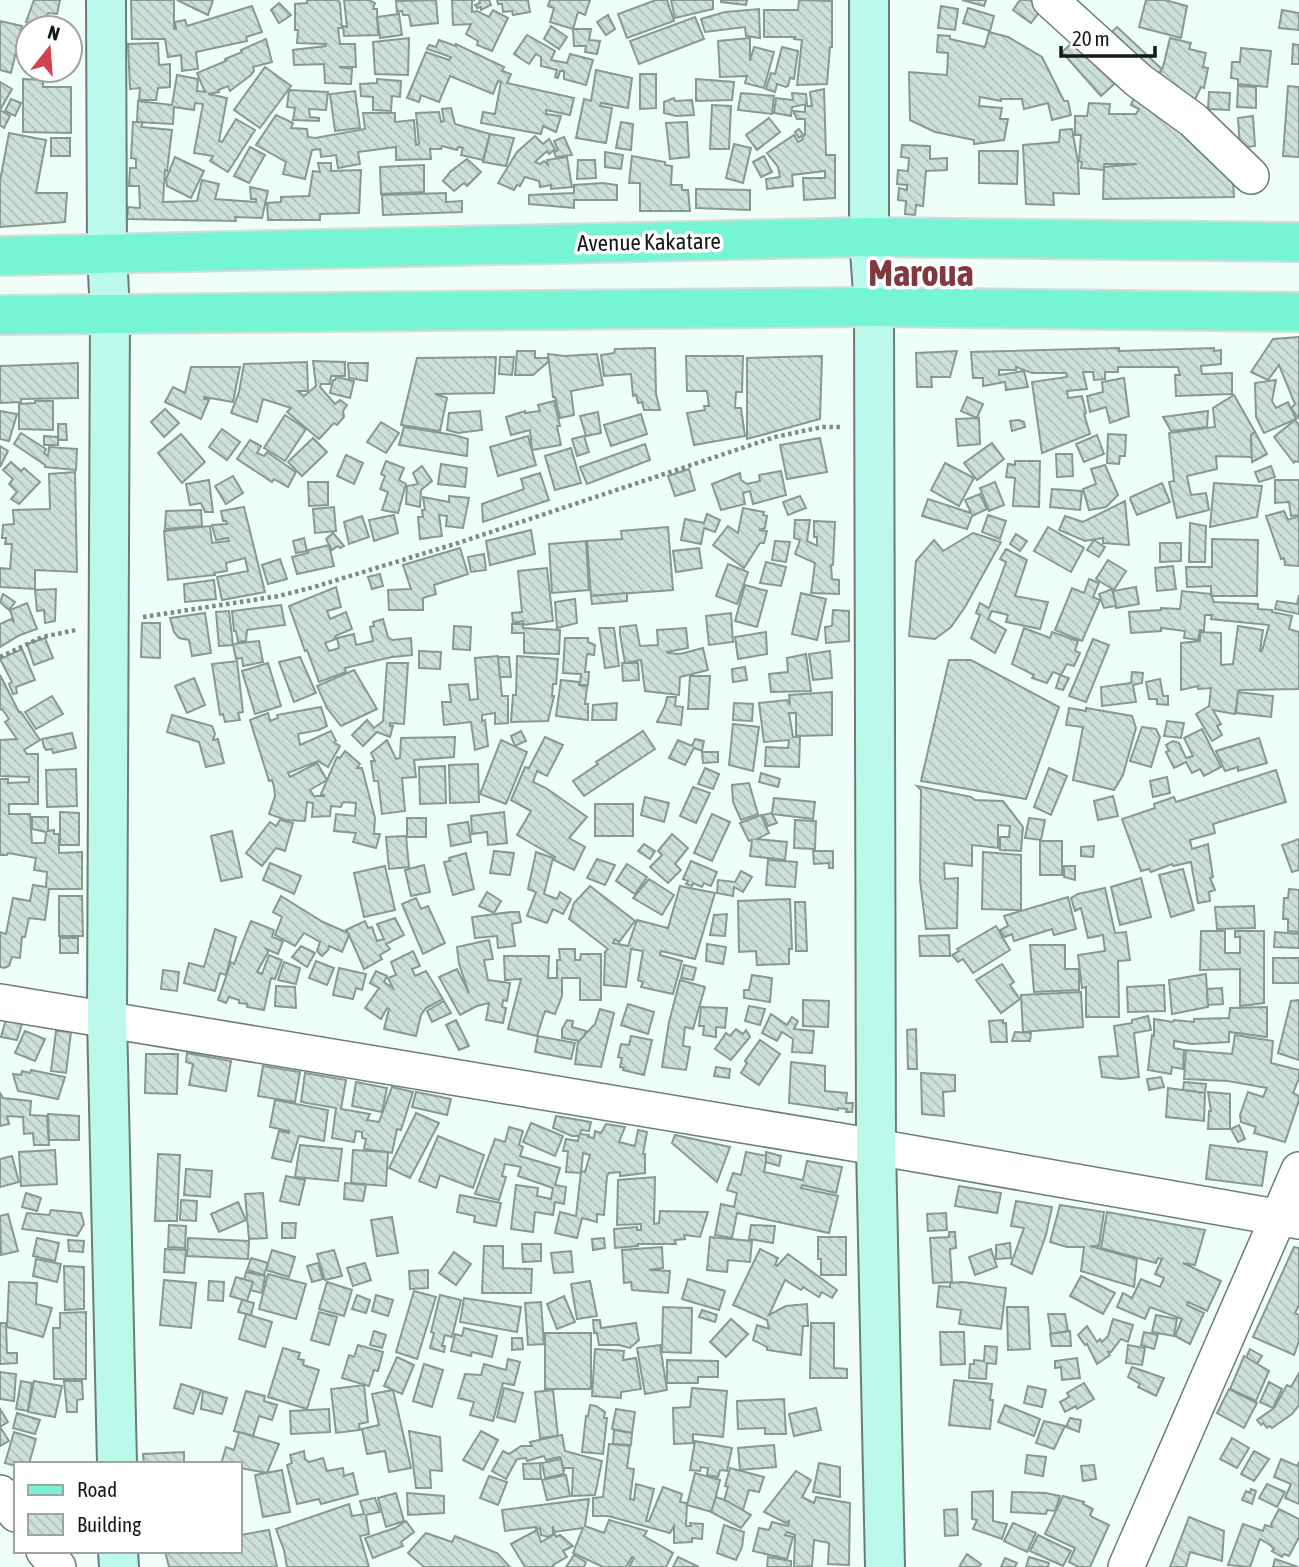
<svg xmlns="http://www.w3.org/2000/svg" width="1299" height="1567" viewBox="0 0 1299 1567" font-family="'Asap Condensed',sans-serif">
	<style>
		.building { fill: url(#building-back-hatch); stroke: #879991; stroke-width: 2 }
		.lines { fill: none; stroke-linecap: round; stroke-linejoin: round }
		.street-casing { stroke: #6c7d76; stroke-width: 38 }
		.secondary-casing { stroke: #6c7d76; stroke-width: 42 }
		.primary-casing { stroke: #d9dada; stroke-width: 42 }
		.path { stroke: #7f8a85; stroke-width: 4.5; stroke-dasharray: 3.5 3.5; stroke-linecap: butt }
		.street { stroke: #fff; stroke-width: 35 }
		.secondary { stroke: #bbfaea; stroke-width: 38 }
		.primary { stroke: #76f5d5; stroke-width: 38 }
		.labels { text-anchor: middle; stroke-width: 7; stroke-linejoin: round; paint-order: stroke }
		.street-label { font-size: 23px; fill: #131a17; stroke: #fff }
		.town-label { font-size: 37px; font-weight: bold; fill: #82393d; stroke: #fff }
	</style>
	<defs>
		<pattern id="building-back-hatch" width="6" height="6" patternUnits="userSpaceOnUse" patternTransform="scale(1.75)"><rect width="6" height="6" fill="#cee1d9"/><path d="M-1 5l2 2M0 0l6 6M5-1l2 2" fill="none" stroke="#b0c0ba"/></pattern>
	</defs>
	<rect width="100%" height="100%" fill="#effef8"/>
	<g class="building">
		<path d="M34 0H60L57 14 48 13 43 26 26 22Z"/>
		<path d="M131 0H174V29H176L175 22 185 20 187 26 252 6 262 32 246 37 247 41 196 52 198 69 182 71 181 55 168 57 165 39H132Z"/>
		<path d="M177 0H213L208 15Z"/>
		<path d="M307 0H338L340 3 342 28H338L340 44H355L356 67H339L352 69 351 84 325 83 324 64 294 65 293 50 326 46V44L297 43 298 30H295V4L307 3Z"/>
		<path d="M344 0H369L375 3 373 9H377L378 35 344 36 343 26 347 27Z"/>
		<path d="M436 0 438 23 411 26 409 15H403L402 11 397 12 396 1Z"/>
		<path d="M452 0H475L472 1V12L477 11 489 17 493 10 508 18 492 51 477 45 478 41 466 34 471 24 453 25Z"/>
		<path d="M479 0H489L491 5 481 10V7L477 8 475 5 480 3Z"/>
		<path d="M497 0H528L530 12 513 15 512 11 503 12 502 4H498Z"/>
		<path d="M550 0H590L585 15 578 12 573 29 550 22 554 8 548 6Z"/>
		<path d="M656 0H667L674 21 627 38 618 14Z"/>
		<path d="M671 0H713V9L675 18Z"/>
		<path d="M721 0H747L746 5 721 2Z"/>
		<path d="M799 0 832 1V47H830L827 84 797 85 802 40 794 39 795 37H764V10H798Z"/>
		<path d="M962 0H986L984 6Z"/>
		<path d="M1020 0H1037L1044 6 1031 23 1013 10Z"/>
		<path d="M1146 0H1165L1187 6 1181 38 1139 27Z"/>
		<path d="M279 3 291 15 279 23 271 10Z"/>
		<path d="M941 6 958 9 955 30 938 28Z"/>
		<path d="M968 8 994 16 990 31 963 23Z"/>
		<path d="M759 9 760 38 746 36 745 27 705 32 701 19 725 12Z"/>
		<path d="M1282 10 1299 13V30L1279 28Z"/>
		<path d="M399 14 402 35 380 38 377 17Z"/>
		<path d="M608 15 615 29 606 35 597 22Z"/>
		<path d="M695 17 704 39 639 64 630 41Z"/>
		<path d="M0 21 22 26 11 73 0 70Z"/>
		<path d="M551 26 567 37 559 49 544 39Z"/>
		<path d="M1117 27 1162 69 1151 84 1102 41Z"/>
		<path d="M573 29H591L589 40 600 41 597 54 585 52 586 46H574Z"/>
		<path d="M989 32 1008 37 1042 57 1064 101H1068L1071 115 1052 120 1048 103 1024 109 1022 99H1001V101L980 97 979 106 1002 108 1000 119H1008L1004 140 974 144V140L935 132 910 120 909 72 947 75 948 53 937 52 938 35 950 36V39L985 47Z"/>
		<path d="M527 35 555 51 551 60 567 63 570 54 593 60 586 85 564 79V71H560L558 78 555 77 557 70 541 66V57L536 54 529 64 514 54Z"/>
		<path d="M1081 35 1121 78 1101 96 1062 52Z"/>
		<path d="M409 38 408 75 375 74 373 42Z"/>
		<path d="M750 38V61L754 47 774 52 764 88 745 83 747 76 720 77 718 41Z"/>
		<path d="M1170 38 1191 43 1189 49 1206 53 1203 67 1208 68 1204 88 1201 87 1191 108 1154 87 1163 67Z"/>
		<path d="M266 39 272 62 253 67 254 71 251 75 230 91 228 86 218 90 219 92 208 94 227 98 219 141 222 142 236 119 255 130 228 172 210 161 213 156 194 153 203 104 195 103 194 110 174 107 173 124 137 122 138 101 172 105 177 75 198 79 197 91 205 92 197 73 226 61 225 59 242 52 241 50Z"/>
		<path d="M439 40 456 46V44L504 67 502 71 511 74 507 83 574 98 570 115 546 110V114L561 116 556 132 543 126 541 134 481 123 483 112 495 114 501 82 498 81 493 94 450 76 439 102 421 95 419 102 407 98 426 52 449 60 451 57 427 49 429 45 436 47Z"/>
		<path d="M158 43 159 65 170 64V87L158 88 156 100H139L140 88 130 89 128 44Z"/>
		<path d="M1293 44 1299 45V64H1292Z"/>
		<path d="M782 47 798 51 794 79 790 78 788 86 786 87 777 84 775 92 766 89 771 73 775 74Z"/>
		<path d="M1241 48 1271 51 1267 87 1238 84V79L1231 78 1232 62H1240Z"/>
		<path d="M265 67 291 86 260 128 234 110Z"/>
		<path d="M596 70 632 78 628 108 601 103 600 106 612 108 606 143 576 138 584 99 591 101Z"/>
		<path d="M640 74H656V108L640 109Z"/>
		<path d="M23 79 43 80V87H71V133L23 132Z"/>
		<path d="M377 79 401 81 400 97 392 96 391 111 373 110V97L361 96 360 84 377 83Z"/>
		<path d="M696 79 734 82 732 100 696 101Z"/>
		<path d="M0 82 12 89 0 110Z"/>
		<path d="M1238 86 1256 87V108L1237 107Z"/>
		<path d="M1288 86 1299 87V157L1283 156Z"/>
		<path d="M824 89 826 155H835V198L804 200 803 178H825V171L792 175 793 186 767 189 766 179 780 177 778 167 767 153 794 135 798 142 803 139 801 136 799 138 795 132 799 129 804 136 805 135V119H797L793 111 805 112V106H812L810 92Z"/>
		<path d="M289 90 328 92 326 110 309 109 310 117 319 118V121L293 120 295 108 287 107Z"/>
		<path d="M355 91 360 128 335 131 330 94Z"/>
		<path d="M1209 92 1230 93 1229 110 1208 109Z"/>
		<path d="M741 93 774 96 772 114 738 110Z"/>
		<path d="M792 93 806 94 807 104 792 107 791 116 774 113 776 98 793 100Z"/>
		<path d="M1135 95 1224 167 1229 180H1233L1234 197 1103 199 1104 167 1137 164H1104V170L1081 168 1082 162 1079 161 1081 135H1075V116H1087L1089 103 1110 104 1109 114H1136L1139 109 1131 105Z"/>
		<path d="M674 98 675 101 692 100 694 115 676 116 664 113V102Z"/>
		<path d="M11 99 21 103 15 116 5 111Z"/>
		<path d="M712 105 731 106 729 149H710Z"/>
		<path d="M451 108 455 124 490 134 483 160 461 155 463 148 458 147 457 150 442 146 441 149H430L431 159 396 160V147L358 152 360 164 338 168 336 155 321 157 320 149 312 150 305 179 283 174 286 162 256 145 276 115 293 123 291 128 307 129 308 137 315 138 365 129 363 113H395V122L414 120 416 145 419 144 416 113 439 112 441 122 444 121 442 109Z"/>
		<path d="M0 110 10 116 4 128 0 125Z"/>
		<path d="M1253 116 1255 146 1240 148 1238 118Z"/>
		<path d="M769 118 780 132 757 150 746 135Z"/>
		<path d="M133 122H143L141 127 172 130 167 171 165 170 163 202 197 201 202 180 219 184 215 199 256 202V199H251L250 187 268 191 262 218 235 217 236 221 127 219 128 207 140 208 139 186H129L130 168H136V159L131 158Z"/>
		<path d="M621 122 633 124 631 150 616 148Z"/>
		<path d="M687 122 689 157 670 159 666 123Z"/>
		<path d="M1072 129 1078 162 1079 194 1053 193 1054 205 1026 204 1023 145 1059 142 1060 130Z"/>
		<path d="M9 133 46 140 36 193H67L65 222 0 227V181Z"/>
		<path d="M490 134 514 138 506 166 483 162Z"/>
		<path d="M535 136 543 144 549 139 555 149 549 154 547 151 535 162 540 164 544 161 548 165 547 160 567 157 572 187 551 189V185L540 187 539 181 525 177 520 186 517 185 514 190 498 183 517 152Z"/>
		<path d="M564 137 572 155 556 157 554 152 558 150 554 141Z"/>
		<rect x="51" y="138" width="19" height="18"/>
		<path d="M734 144 751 148 743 183 726 178Z"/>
		<path d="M902 145 930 146V159L947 158V170L926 171 923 206 916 205 915 215 905 214 906 201 898 200 899 188 907 190V185L897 184 898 170 908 171 909 158 901 157Z"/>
		<path d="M250 147 265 155 249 183 234 176Z"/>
		<path d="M979 151H1018L1017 184 979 183Z"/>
		<path d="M605 152 623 155 621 169 605 167Z"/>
		<path d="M632 156 665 162V165L672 166 671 185H682V190H688L690 211H640V183H629Z"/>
		<path d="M764 156 772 172 761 177 753 162Z"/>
		<path d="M175 157 204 171 191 198 167 186 166 179Z"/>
		<path d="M467 159 481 172 467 186 464 183 454 191 443 181 451 171Z"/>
		<path d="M578 160H595L596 178 577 179Z"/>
		<path d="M318 163H331V171L361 170 359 213 320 214V220H268L267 203 281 202V197L309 196 313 171 320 172Z"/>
		<path d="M424 165V192L381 194 380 167Z"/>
		<path d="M603 183 617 185V200H574V208L529 204V195L574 193V185Z"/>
		<path d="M696 189 750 190V210L696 208Z"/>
		<path d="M446 193V202L462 201V212L383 215 382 195Z"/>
		<path d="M1299 337V419L1291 408 1295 404 1279 365 1268 380 1251 372 1273 339Z"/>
		<path d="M655 348 656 394 660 410H644L642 402 638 403 636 395 633 396 631 374 604 376 601 355 614 353 615 349Z"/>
		<path d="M1119 348V351L1214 348V351L1221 350V364L1201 366 1202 374 1232 373V394L1176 396 1175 375H1180L1178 367H1118V372H1105V379L1094 380 1093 372H1083L1087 389 1067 391 1068 398 1082 396 1086 413 1084 414 1090 434 1042 453 1032 382 1067 377 1066 373H1032L1016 367V370H999V375L1024 371 1028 387 1006 390 1005 382 983 386V378H973L971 352Z"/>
		<path d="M517 351H535V358H548V362L533 375H515Z"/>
		<path d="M957 351 950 377H931L932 387H917L916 353Z"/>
		<path d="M548 354 565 356 597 354 603 385 571 391 574 415 560 418 555 397H553Z"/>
		<path d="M686 356H743L742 392H736L735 408H741L745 436 694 445 687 413 705 410 704 406H709L707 391H687Z"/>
		<path d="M822 356 820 419 747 439V358Z"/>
		<path d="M496 357 494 393 435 394 447 398 440 431 401 425 417 358Z"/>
		<path d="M500 357H514L512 375 499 374Z"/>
		<path d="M313 361 345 362V376H331L330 384H321L320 387 335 404 340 400 347 405 343 411 344 417 337 425 334 423 319 439 287 412 291 408 263 399 257 422 231 413 239 392 244 364 307 362 308 391H298L304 396 316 386Z"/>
		<path d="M78 363V398L21 399V402L0 403V366Z"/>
		<path d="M348 363H368L367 381 349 378Z"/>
		<path d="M191 367H240L233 402 204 397V399L209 400 201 419 165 402 173 387 185 393Z"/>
		<path d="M336 377 354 381 350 398 330 393 333 380H335Z"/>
		<path d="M1124 378 1129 416 1110 423 1106 407 1090 412 1087 396 1103 392 1102 382Z"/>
		<path d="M1276 380 1272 401 1276 408 1288 402 1296 419 1264 433 1256 417 1255 383Z"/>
		<path d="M1234 395 1255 432 1251 435 1252 457 1216 456 1217 469 1187 476 1191 495 1206 493 1209 510 1177 518 1169 482 1174 481 1169 433 1215 427 1213 408Z"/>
		<path d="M967 397 983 404 977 418 961 411Z"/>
		<path d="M35 401H53V430L19 429V404L35 403Z"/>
		<path d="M554 401 560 426H557L561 445 532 450 530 430 511 435 506 417 525 411V413L540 411 538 405Z"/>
		<path d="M165 409 179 423 164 437 151 422Z"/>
		<path d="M0 411 17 414 9 441 0 439Z"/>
		<path d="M480 411 482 430 458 433 447 430 449 413Z"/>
		<path d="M1208 411 1207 427 1171 431 1163 417Z"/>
		<path d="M598 412 601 433 586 436 580 416Z"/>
		<path d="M641 414 647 434 611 446 604 425Z"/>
		<path d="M285 415 306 429 285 461 264 448Z"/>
		<path d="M979 418 980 444 958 446 956 419Z"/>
		<path d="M1019 420 1024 422 1025 427 1012 431 1010 421Z"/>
		<path d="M1295 420 1299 425V462L1295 461 1294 463 1274 437Z"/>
		<path d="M381 422 399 433 386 453 367 442Z"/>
		<path d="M58 424H66L67 440H58Z"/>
		<path d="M404 427 454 435 468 439 467 456 399 445Z"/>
		<path d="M222 429 240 442 227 460 209 447Z"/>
		<path d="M1255 432 1267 454 1252 462 1251 435Z"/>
		<path d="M21 433 46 449 44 453 48 456 49 447 77 449 76 470 45 467V465L14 444Z"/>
		<path d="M181 434 205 462 182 483 158 453Z"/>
		<path d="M1108 434 1126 435 1125 456H1120L1119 464 1107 463Z"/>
		<path d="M1097 435 1104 454 1084 462 1076 444Z"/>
		<path d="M44 436 58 437V445H44Z"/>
		<path d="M528 436 536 465 498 476 490 447Z"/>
		<path d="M584 436 589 452 577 456 572 439Z"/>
		<path d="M313 438 327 452 302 476 288 462Z"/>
		<path d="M820 438 827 472 787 479 780 445Z"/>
		<path d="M250 440 261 446 257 453 264 456 267 452 296 472 288 487 274 479 272 482 237 459Z"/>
		<path d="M992 443 1004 459 977 480 964 463Z"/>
		<path d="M645 444 650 460 587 484 580 467Z"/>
		<path d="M0 446 8 451 0 467Z"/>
		<path d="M571 448 581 483 555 490 545 456Z"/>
		<path d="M1056 454H1072L1073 476 1057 477Z"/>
		<path d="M346 455 363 463 354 484 337 476Z"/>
		<path d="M386 461 404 468 399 480 406 484 398 513 382 510 388 492 380 489 385 476 381 474Z"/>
		<path d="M1015 461H1040L1039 507 1013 506 1015 478 1006 477 1008 464 1015 465Z"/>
		<path d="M11 462 21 471 24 468 40 482 19 504 11 499 17 492 9 484 13 479 3 470Z"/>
		<path d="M945 463 974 478 959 506 931 490Z"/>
		<path d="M441 464 467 468 465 487 438 484Z"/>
		<path d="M1105 465 1118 495 1106 507 1089 510 1083 489 1096 484 1091 469Z"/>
		<path d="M422 466 432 481 421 490 420 507 406 504 407 486 418 484 413 473Z"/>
		<path d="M1271 466 1275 477 1259 482 1255 472Z"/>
		<path d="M689 469 695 490 675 496 668 476Z"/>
		<path d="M781 471 786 495 753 504 750 491 743 493 745 504 721 510 712 484 740 473 741 480 747 484 760 481 759 475Z"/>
		<path d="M75 472 77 572 35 570V589L0 587V568L10 569 12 544H5L6 538H2L3 525 14 524 13 510 50 509 49 474Z"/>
		<path d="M540 473 549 500 483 522 482 504 524 489 521 479Z"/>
		<path d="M233 476 243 493 226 504 215 486Z"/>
		<path d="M209 480 213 512H205L201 503 190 505 186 484Z"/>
		<path d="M1275 480H1299V515L1291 516 1289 502 1275 503Z"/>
		<path d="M308 482H328V505L309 506Z"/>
		<path d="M995 482 1004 505 989 511 980 488Z"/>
		<path d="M1162 483 1170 502 1137 515 1130 499 1131 497Z"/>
		<path d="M1214 483 1262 486 1257 517 1210 527Z"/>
		<path d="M1052 489 1082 491 1080 510 1050 507Z"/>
		<path d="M980 494 987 509 972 516 967 529 922 516 928 499 971 513 965 500Z"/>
		<path d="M449 496 469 498 463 528 446 526 447 516 439 515 442 536 420 539 418 517H423L422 510H425L423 497 449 502Z"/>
		<path d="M800 496 806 508 788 515 783 502Z"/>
		<path d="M1125 501 1129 545 1103 543V538L1085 541 1059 530 1065 516 1083 522Z"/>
		<path d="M244 507 265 592 222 600 217 577 248 571 245 558 226 563 227 571 214 573 215 575 168 580 164 531 210 526 212 543 229 541 228 538 216 540 212 525 227 524 226 521H223L221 511Z"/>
		<path d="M334 507 336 531 315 533 313 509Z"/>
		<path d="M743 508 764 512 763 515 767 516 765 528 759 530 767 531 764 543H760L744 568 713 545 728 526 738 533Z"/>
		<path d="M201 510 202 526 165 529 166 511Z"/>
		<path d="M1284 511 1288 520 1298 516 1299 519V566L1285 565 1284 558 1281 559 1266 516Z"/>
		<path d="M707 514 720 520 715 532 704 528 701 544 681 540 685 519 704 523Z"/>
		<path d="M394 515 398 533 374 541 369 520Z"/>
		<path d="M988 515 1006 521 1000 539 982 532Z"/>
		<path d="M362 516 369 537 349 544 344 522Z"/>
		<path d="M795 520H810L807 541 817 546V537H814V521L835 522 833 565H831L832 579 839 580V594L811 593 815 563 795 554 800 540 794 538Z"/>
		<path d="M1190 523 1206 526 1205 562H1189Z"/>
		<path d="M668 527 673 590 591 596 587 541 622 539 621 531Z"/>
		<path d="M1048 527 1084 548 1071 572 1034 551Z"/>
		<path d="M531 530 535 554 490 565 486 541Z"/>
		<path d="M333 533 344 546 340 548 338 546 332 550 326 539Z"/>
		<path d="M973 533 1001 542 965 607 951 627 935 639 909 636 916 561 934 540 943 551Z"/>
		<path d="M1016 534 1027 541 1020 551 1010 544Z"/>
		<path d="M304 538 307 551 296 553 293 541Z"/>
		<path d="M1212 539 1258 540 1257 596H1211L1214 602 1258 604V609L1272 610V612L1292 616 1289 629 1299 632V689L1239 690 1235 714 1213 710 1221 724 1217 726 1222 735 1212 741 1196 714 1209 706 1211 688 1198 689V686L1181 690V643L1200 641V632L1221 633V665L1233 664 1238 626 1263 630 1260 651H1262L1269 625 1211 619 1212 615H1205L1204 631 1200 630 1198 640 1184 638 1185 631 1161 628V631L1131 633 1129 612 1161 610V608L1180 609 1182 591 1211 594V586L1187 587 1186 567H1212Z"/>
		<path d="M1094 540 1105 547 1099 557 1087 550Z"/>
		<path d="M586 541 589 590 552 593 549 544Z"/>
		<path d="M775 541 790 542 786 562 772 560Z"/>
		<path d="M1160 543H1181V561L1160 562Z"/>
		<path d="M329 545 334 566 297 574 292 557 308 553V550Z"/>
		<path d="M460 548 468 574 434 585 436 594 423 598V610H389L388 590 411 589 403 565Z"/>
		<path d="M699 548 702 568 676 572 673 551Z"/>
		<path d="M1006 549 1027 560 1015 596 1048 602 1040 629 1006 622 1008 615 992 611 988 619 1006 630 995 653 971 638 980 615 976 613 980 603 989 608 1006 562 1000 559Z"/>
		<path d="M484 554 486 570 471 572 468 557Z"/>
		<path d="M280 559 287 579 268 584 262 565Z"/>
		<path d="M1108 560 1126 571 1114 590 1096 579Z"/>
		<path d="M766 562 786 567 781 586 760 583Z"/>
		<path d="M728 564 748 572 737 604 716 596Z"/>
		<path d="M1173 566 1176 589 1157 591 1155 568Z"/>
		<path d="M547 568 553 621 524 625 523 621 513 623 512 613 522 612 518 571Z"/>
		<path d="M380 574 383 586 372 589 368 577Z"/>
		<path d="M1089 579 1099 583 1093 597 1100 600 1082 641 1055 630 1072 588 1084 593Z"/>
		<path d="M214 580 216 599 185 602 184 584Z"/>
		<path d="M745 585 767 591 757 627 735 621Z"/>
		<path d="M336 587 341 607 327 611 330 619 346 612 352 629 335 636 336 639 325 643 329 651 339 648 337 638 354 634 356 645 373 641 370 627 374 626 373 622 383 619 388 637 392 640 411 638 412 655 392 657 345 668 346 672 319 682 307 650 305 651 289 606Z"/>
		<path d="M1136 587 1139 604 1116 608 1113 591Z"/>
		<path d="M56 589 55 621 45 623 44 610 37 611 35 590Z"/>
		<path d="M1112 589 1116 606 1104 608 1099 594Z"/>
		<path d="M627 593V601L592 604 591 596Z"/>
		<path d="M801 593 826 599 817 640 792 634Z"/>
		<path d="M3 594 15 602 9 610 0 602Z"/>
		<path d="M1299 595V614L1275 609 1277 601 1297 604Z"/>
		<path d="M575 599 577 623 557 628 555 602Z"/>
		<path d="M27 603 37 629 20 635 0 647V624L11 619 14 622 10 610Z"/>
		<path d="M281 605 285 625 247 630 246 641 238 642 236 631H234L232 611Z"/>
		<path d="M833 610 849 611V641L826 643 825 627 832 626Z"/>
		<path d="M229 611 233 645 219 646 216 612Z"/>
		<path d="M205 613 211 653 192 656 189 640 179 638 174 632 170 618Z"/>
		<path d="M731 613 733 642 709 645 706 616Z"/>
		<path d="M142 623H160V658L141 657Z"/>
		<path d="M512 624H523V628L560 630 559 654 524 653V633H512Z"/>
		<path d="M636 625 640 646 658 645 657 630 686 628 688 648 667 652 668 653 680 654 703 648 708 670 680 677 679 695 645 691 641 660 625 663 620 634V627Z"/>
		<path d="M454 626 471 627 470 650 453 649Z"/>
		<path d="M599 628H614L619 666 605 668Z"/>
		<path d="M1024 628 1050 638 1052 632 1078 641 1075 651 1080 653 1074 666 1067 664 1061 675 1053 672 1047 683 1032 678 1034 675 1012 664Z"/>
		<path d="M766 632 767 654 738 659 735 637Z"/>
		<path d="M45 638 53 658 34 665 27 644Z"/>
		<path d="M565 638H588V642L595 645 594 655 587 654 585 672H589L588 685H580L581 674 563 673Z"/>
		<path d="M1093 639 1109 645 1086 702 1069 696Z"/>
		<path d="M259 641 263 662 243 666 242 658 236 659 233 644Z"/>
		<path d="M22 649 35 680 16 687 17 693 13 694 9 684 12 682 0 659Z"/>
		<path d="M419 651 441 652 440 669 419 668Z"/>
		<path d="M830 651 832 678 813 680 809 654Z"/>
		<path d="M806 654 811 691 771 692 769 674 788 672 787 658Z"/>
		<path d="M498 656 502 696H508V723L495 724V713L482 715V721L485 720 488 746 475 750 471 722 444 725 442 702H451L449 685 468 684 470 700 478 699 475 658Z"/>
		<path d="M517 656 558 659 556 684H553L552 696H554L548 721 511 722 513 695H516Z"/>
		<path d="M300 657 316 693 294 702 279 662Z"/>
		<path d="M498 657H509L511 677H500Z"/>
		<path d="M949 660H971L1059 707 1026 799 921 781Z"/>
		<path d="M237 661 243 712 238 713 240 720 225 722 223 714 220 715 212 664Z"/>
		<path d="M268 663 281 706 255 714 242 671Z"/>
		<path d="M387 663H408L404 724 390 723V726H393L390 737 377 732 363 746 352 735 367 720 374 728 383 721Z"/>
		<path d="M622 663H638L639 680 623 681Z"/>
		<path d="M745 667 747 680 733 682 732 669Z"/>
		<path d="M354 670 377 709 341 726 327 708 317 686Z"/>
		<path d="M1132 672 1143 673 1142 683 1133 685 1136 702 1102 706 1101 687 1131 683Z"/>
		<path d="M0 675 19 712H21L40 740 24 750 27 754H38V804H9V814H30L32 843H45L46 832 32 829V817H48V831L54 830V834H59V853L82 852V889H49L45 920 29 918 25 937H22L20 958 12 957 9 966 4 968 0 967V932L6 934 13 898 30 901 33 885 46 887 47 872 34 870 36 858 8 853 7 855H0V779H8V783L29 782V777L0 776V740L17 739 5 722 9 719 2 709 0 710Z"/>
		<path d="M1060 675 1069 678 1063 690 1056 688Z"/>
		<path d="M690 676H710L708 709H688Z"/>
		<path d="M194 678 205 705 187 713 175 686Z"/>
		<path d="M1160 679 1163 696H1168V705L1157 704V699H1149L1146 682Z"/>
		<path d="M561 680 579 682V685L587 687 585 704H588V720L556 716Z"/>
		<path d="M832 692V735L796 736V713H789L793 737H800L799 767 765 766 766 747 788 748 789 740 764 742 759 703 787 700 790 705 789 695Z"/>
		<path d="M1238 692 1273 696 1271 717 1236 713Z"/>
		<path d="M52 696 63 714 36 729 25 712Z"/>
		<path d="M667 697H676L675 706 683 707 681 725 657 722 665 706Z"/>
		<path d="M617 703 616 720H592L593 705Z"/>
		<path d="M734 703 753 704 752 721 733 720Z"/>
		<path d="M321 707 327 726 319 730 298 734 300 745 331 731 336 741 334 742 340 746 328 767 318 761 288 773 290 777 317 763 327 780 310 790 314 796H325L321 794 337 757 340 758 345 751 360 764 357 768H362L375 818 374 834H380L376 848 353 842 356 833 334 831 336 814 355 816 356 803 343 802 341 807 331 806 330 816 312 817 313 803 307 802 305 821 286 820 269 814 275 796 274 787 272 780 269 781 250 720 268 713 270 721 278 718 277 715Z"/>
		<path d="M1069 708 1086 711V708L1132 716 1136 728 1123 775 1114 790 1073 780 1083 727 1066 725Z"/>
		<path d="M172 715 212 726 215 734 213 740 218 739 224 763 206 767 199 742 167 732Z"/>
		<path d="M1167 721 1184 723 1181 738 1164 736Z"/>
		<path d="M733 724 759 727 753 771 729 765Z"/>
		<path d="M1142 727 1156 729 1160 737 1151 767 1130 761Z"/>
		<path d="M1202 729 1221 767 1204 776 1200 769 1192 773 1186 762 1174 768 1166 752 1169 751 1166 745 1173 741 1179 743 1186 758 1193 756 1184 738Z"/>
		<path d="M521 731 526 741 515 746 511 736Z"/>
		<path d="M643 731 655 749 584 796 573 781 598 764 596 762Z"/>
		<path d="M72 733 76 748 53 753 52 749 46 750 44 747 42 739Z"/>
		<path d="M455 737 454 757 414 760 416 777 402 778 405 811 382 814 378 781H374L371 761H375L371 753 387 740 396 759 400 758 401 738Z"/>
		<path d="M545 737 563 745 547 776 537 771 533 782 546 788 587 817 569 838 585 847 574 870 554 860 555 857 517 835 531 811 511 800 525 767 529 768Z"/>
		<path d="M1259 738 1267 763 1238 771V767L1225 771 1216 751Z"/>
		<path d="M695 739 704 741 702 751 694 748 685 765 669 758 678 740 692 746Z"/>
		<path d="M501 740 527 752 506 804 480 794Z"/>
		<path d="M702 752H718V762L703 763Z"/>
		<path d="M478 764 479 802 450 803 449 765Z"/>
		<path d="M445 766 446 803 420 804 419 767Z"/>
		<path d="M705 768 719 774 713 789 698 784Z"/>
		<path d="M1049 768 1067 776 1051 815 1034 807Z"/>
		<path d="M76 769 77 806 47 807 46 770Z"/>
		<path d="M1276 770 1286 802 1213 824 1215 833 1190 840 1192 849 1208 844 1213 877 1210 878 1215 890 1209 892 1210 901 1198 903 1191 862 1173 866 1172 864 1151 872 1149 869 1141 871 1122 819 1155 808 1154 804 1174 797 1176 802Z"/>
		<path d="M761 773 780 779 778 787 759 782Z"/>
		<path d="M1167 777 1170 793 1153 797 1150 781Z"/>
		<path d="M749 783 758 814 741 820 733 802 732 785Z"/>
		<path d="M917 786 971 797 975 800 1003 801 1023 827 1021 851 1000 850V837H1009L1010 826 998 825V848L972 845V866L944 863 945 879 958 878 957 928 926 929 920 880 921 790Z"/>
		<path d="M693 787 710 793 696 823 680 816Z"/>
		<path d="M1113 796 1118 816 1098 820 1094 801Z"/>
		<path d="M645 797 669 803 664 822 641 815Z"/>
		<path d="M774 798 815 802 813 819 772 814 777 823 768 826 763 815 772 813Z"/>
		<rect x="595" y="804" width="38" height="32"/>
		<path d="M60 812 79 813V845H60Z"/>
		<path d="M504 812 507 843 488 845 487 832 472 834 471 816Z"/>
		<path d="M712 814 730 822 712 861 694 853Z"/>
		<path d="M761 815 769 833 757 839 787 842 785 860 750 856 752 840 749 841 740 823Z"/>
		<rect x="407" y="818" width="19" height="19"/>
		<path d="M1029 818 1045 820 1041 840 1025 838Z"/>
		<path d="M280 820 293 823 285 851 276 848 262 866 246 853 270 822 276 826Z"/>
		<path d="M795 820 816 821 815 849 794 848Z"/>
		<path d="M468 822 471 842 451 846 448 825Z"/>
		<path d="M232 831 242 877 221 881 211 836Z"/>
		<path d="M672 834 688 848 675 864 681 870 668 883 650 867 662 855 658 851Z"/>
		<path d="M406 836 409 867 389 869 386 837Z"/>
		<path d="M1299 839V870L1292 872 1282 845Z"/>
		<rect x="1040" y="841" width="22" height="34"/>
		<path d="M644 844 655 851 650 859 638 851Z"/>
		<path d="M1094 846 1093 857 1081 856V847Z"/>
		<path d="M494 851 514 853 510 875 490 873Z"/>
		<path d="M813 851H833V868H829V863L814 864Z"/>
		<path d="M536 852 553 858 544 894 557 899 560 892 571 899 563 914 553 909 547 923 527 916 536 892 528 889Z"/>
		<path d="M983 852 1021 855V910L982 909Z"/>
		<path d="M466 853 474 889 453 895 444 862 450 861 449 858Z"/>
		<path d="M597 859 615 865 605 885 587 878Z"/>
		<path d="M768 860 797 862 795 887 766 885Z"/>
		<path d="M691 861 717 872 711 886 704 883 702 887 693 883 692 886 686 884 688 881 683 879Z"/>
		<path d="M270 863 301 876 294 894 263 880Z"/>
		<path d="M627 864 647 877 635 894 616 881Z"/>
		<path d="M424 865 430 892 411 896 405 870Z"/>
		<path d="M385 866 395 910 364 917 354 873Z"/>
		<path d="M1064 866H1075V880L1064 877Z"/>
		<path d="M1183 869 1194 910 1171 917 1159 875Z"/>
		<path d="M741 871 752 877 743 892 734 887 733 896 717 893 718 880 735 882Z"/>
		<path d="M1141 878 1151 917 1120 925 1111 887Z"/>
		<path d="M649 879 674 895 662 915 633 898Z"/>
		<path d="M590 886 635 921 619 942 615 939 613 943 628 946 637 920 668 928 680 886 715 893 695 959 661 951 660 955 682 961 673 994 641 987 643 982 638 980 643 951 631 949 626 987 604 985 605 952 608 949 569 919 574 903Z"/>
		<path d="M1105 888 1115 933 1126 932 1130 960 1118 961 1119 1017H1086V987L1082 988 1078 955 1105 951 1103 935 1088 938 1081 908 1075 911 1071 898 1078 894Z"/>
		<path d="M1289 889 1299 890V932L1288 931V919H1283L1284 898H1288Z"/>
		<path d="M487 892 501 901 494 913 479 906Z"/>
		<path d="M59 896H82L83 936H59Z"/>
		<path d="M281 896 323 922 348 933 346 930 365 921 368 928 372 927 377 941 384 939 377 924 395 918 404 935 386 944 390 949 380 955 382 959 364 969 349 935 342 952 329 946 328 950 322 956 317 951 320 942 304 933 295 946 275 935 282 917 273 912Z"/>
		<path d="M1068 897 1076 929 1054 935 1052 929 1014 941 1012 934 1005 937 1000 930 1008 926 1004 916Z"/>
		<path d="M416 898 421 909 428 906 445 943 423 954 402 904Z"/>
		<path d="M790 899 792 949H789V964L757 965 756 951 739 952 738 901Z"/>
		<path d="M795 902H805L807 951H796Z"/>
		<path d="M1254 906 1255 928 1217 929 1215 907Z"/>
		<path d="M511 912H519L521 922 512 924 515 946 498 948 497 936 475 938 472 917Z"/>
		<path d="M727 914 725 936 710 935 714 915Z"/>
		<path d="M251 921 274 930 272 937 283 941 278 954 266 949 268 952 257 972 262 974 269 955 282 960 275 979 271 978 264 1010 247 1007V1004L239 1003V1000L229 997 226 1003 218 1000 231 962 234 964Z"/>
		<path d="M996 926 1010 950 973 973 963 959 958 962 952 955 959 951 957 949Z"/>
		<path d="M215 929 236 937 226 975 220 973 215 991 184 983 189 963 204 967Z"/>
		<path d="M1201 931H1225V953H1240V937H1235V931H1264V1003L1240 1006V969L1200 970Z"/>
		<path d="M1275 932 1299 934V948L1274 947Z"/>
		<path d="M949 935 950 956H920L919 936Z"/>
		<rect x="60" y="938" width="18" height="15"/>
		<path d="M489 940 493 959 484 960 488 980 510 983 507 1001 503 1000 502 1007 506 1008 503 1023 486 1020 489 1003 477 1006 460 1015 439 977 457 969 469 993 459 964 457 947Z"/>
		<path d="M707 944 726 947 723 964 706 961Z"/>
		<path d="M1030 945H1065V969H1079V990L1034 992Z"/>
		<path d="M301 946 315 953 307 967 292 957Z"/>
		<path d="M559 949H575V960H580L581 954H601V1000H580V978H562V996L555 1014 545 1011 537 1036 508 1029 521 979 505 980 504 956H549L548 978H557V960H560Z"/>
		<path d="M413 951 420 966 412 969 415 976 426 971 443 999 426 1008 421 1015 416 1036 384 1029 389 1009 387 1008 381 1019 365 1008 379 988 370 983 376 971 387 976 384 982 393 988 388 978 396 975 391 962Z"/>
		<rect x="1273" y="958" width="26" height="25"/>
		<path d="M316 961 334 968 327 985 309 978Z"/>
		<path d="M284 962 300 968 296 984 278 980Z"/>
		<path d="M1002 964 1014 982 1010 985 1020 999 1001 1013 976 980Z"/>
		<path d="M684 965 696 968 693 980 681 978Z"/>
		<path d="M339 968 366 974 362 990 356 988 353 999 333 995Z"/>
		<path d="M163 970 179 972 177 991 161 989Z"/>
		<path d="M1206 974 1208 1007 1172 1014 1169 980Z"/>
		<path d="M752 975 772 978 770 1002 744 998V990H749Z"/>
		<path d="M680 980 705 987 693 1029 685 1027 683 1046 690 1047 686 1070 662 1067 669 1022Z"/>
		<path d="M1164 985 1165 1011 1128 1012 1127 987Z"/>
		<path d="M276 986 295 987 296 1008 275 1006Z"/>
		<path d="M1222 988 1223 1004 1208 1005 1207 989Z"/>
		<path d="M1081 992 1083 1027 1023 1032 1021 995Z"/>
		<path d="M803 1000 829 1001 828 1027 803 1026Z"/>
		<path d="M1299 1000V1060L1278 1053 1291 1001Z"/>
		<path d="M444 1001 451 1013 432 1022 427 1011Z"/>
		<path d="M628 1004 654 1012 648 1034 621 1025Z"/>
		<path d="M749 1006 765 1009 760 1025 745 1021Z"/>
		<path d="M701 1007 727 1008 725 1028 716 1027V1037L703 1035 704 1026H699Z"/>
		<path d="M1267 1007V1037L1229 1032V1042L1192 1044 1174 1041V1048L1184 1050 1183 1069 1172 1067 1171 1074 1148 1070 1152 1035 1154 1036V1019L1173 1022 1174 1020 1194 1022V1019L1229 1018 1230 1008Z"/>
		<path d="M600 1009 614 1013 601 1067 575 1064 578 1042 595 1024Z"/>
		<path d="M771 1014 787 1025 792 1017 798 1021 794 1029 814 1031 812 1053 792 1052 793 1039 782 1032 777 1041 762 1033Z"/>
		<path d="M1148 1016 1151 1030 1134 1033 1139 1077 1121 1079 1102 1077 1099 1057 1118 1056 1114 1026 1132 1023V1020Z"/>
		<path d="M6 1019 22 1024 17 1040 1 1037Z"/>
		<path d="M456 1020 469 1046 459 1050 446 1025Z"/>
		<path d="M567 1020 573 1021 572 1027 586 1031 584 1036 579 1041 562 1038V1029Z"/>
		<path d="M1003 1020V1023H1006L1007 1042H991L989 1021Z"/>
		<path d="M736 1029 743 1034 746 1030 750 1037 731 1060 715 1049 726 1033 730 1036Z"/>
		<path d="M916 1029 917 1069H908L907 1030Z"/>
		<path d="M25 1031 45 1039 35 1061 15 1053Z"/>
		<path d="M56 1031 71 1032 66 1073 51 1071Z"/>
		<path d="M1015 1032 1031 1033 1030 1041H1012Z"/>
		<path d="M1235 1035 1273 1041 1271 1063 1299 1070V1078L1293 1093 1299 1096V1100L1285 1142 1254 1133 1256 1127 1241 1122 1240 1115 1248 1092 1263 1097 1267 1088 1228 1081 1184 1079 1186 1050 1232 1054Z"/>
		<path d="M538 1036 575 1043 571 1059 535 1052Z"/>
		<path d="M631 1036 652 1040 644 1075 623 1070 624 1068 620 1067 622 1058 618 1057 621 1044 629 1045Z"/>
		<path d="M760 1040 780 1054 759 1085 741 1073 747 1063 745 1061Z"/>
		<path d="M187 1053 231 1061 226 1091 189 1085 193 1064 186 1062Z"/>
		<path d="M146 1054H178L177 1094 145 1093Z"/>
		<path d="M791 1062 825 1066V1091L847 1093 846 1103H853L852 1112H846L847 1109 838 1108V1110L789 1103Z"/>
		<path d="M263 1066 300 1072 295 1102 258 1096Z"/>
		<path d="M716 1067 730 1069 729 1078 714 1076Z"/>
		<path d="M31 1070 65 1077 58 1099 18 1091 13 1074 21 1075 22 1071 30 1073Z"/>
		<path d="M305 1073 346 1080 341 1109 370 1114 367 1120 379 1122 392 1087 413 1092 401 1130 397 1129 392 1153 364 1149 366 1139 362 1138V1132L356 1131 354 1142 332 1138 336 1108 301 1102Z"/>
		<path d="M921 1073 955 1075V1091L943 1092 944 1116 922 1114Z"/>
		<path d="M1161 1077 1164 1087 1149 1090 1147 1079Z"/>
		<path d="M356 1082 387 1088 382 1112 352 1106Z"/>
		<path d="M1184 1082 1206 1084 1205 1093 1183 1090Z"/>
		<path d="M1168 1088 1205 1093 1204 1121 1166 1117Z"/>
		<path d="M416 1092 451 1099 447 1115 412 1107Z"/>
		<path d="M1208 1092 1230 1094V1129H1208L1209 1111H1211Z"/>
		<path d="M0 1093 3 1098 31 1101 30 1115 47 1116 49 1145H34L33 1133 24 1134 23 1117 7 1116 9 1124 0 1126Z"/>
		<path d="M275 1100 328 1110 324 1141 299 1136 291 1162 272 1158 279 1131 289 1133V1131L270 1127Z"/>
		<path d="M416 1113 439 1123 410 1178 389 1168Z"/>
		<path d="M48 1114 79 1116V1140H49Z"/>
		<path d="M556 1116 591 1122 589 1131 581 1130 580 1134 589 1135 588 1137 594 1138 595 1131 601 1133 606 1124 625 1127 619 1142 635 1146 638 1130 647 1132 643 1154H645V1173L620 1176V1172L609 1173 607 1176 604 1215 597 1214V1222L582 1218 577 1238 555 1233 560 1212 576 1216 581 1171 585 1172 590 1155 583 1153 581 1173 566 1172 568 1151H563L566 1139 578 1141 579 1136H572L553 1128Z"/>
		<path d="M531 1123 563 1136 555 1156 523 1142Z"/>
		<path d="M1239 1125 1245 1139 1238 1142 1231 1129Z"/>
		<path d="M509 1127 523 1131 519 1145 523 1147 520 1156 560 1168 555 1185 566 1187 564 1204 555 1202 553 1215 535 1212 533 1232 511 1229 516 1185 538 1188 537 1196 551 1199 553 1188 518 1176 521 1167 505 1164 502 1176 506 1177 499 1200 475 1194 495 1139 505 1142Z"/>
		<path d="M675 1135 730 1147 717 1182 672 1143Z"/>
		<path d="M438 1136 484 1155 473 1188 440 1175 436 1188 419 1181Z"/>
		<path d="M300 1145 342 1149 338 1181 295 1177Z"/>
		<path d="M1210 1145 1267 1152 1262 1186 1206 1179Z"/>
		<path d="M55 1150 57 1184 21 1186 19 1152Z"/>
		<path d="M353 1150 388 1152 386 1186 351 1183Z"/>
		<path d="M746 1152 767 1156 764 1172 803 1180 807 1161 842 1167 836 1193 802 1185 801 1188 838 1196 829 1233 737 1213 732 1238 715 1235 721 1204 734 1207 737 1193 727 1190 733 1173 741 1175Z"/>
		<path d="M766 1152 781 1156 779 1166 766 1162Z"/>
		<path d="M158 1154 180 1155 177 1221H155Z"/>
		<path d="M12 1156 19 1182 0 1187V1159Z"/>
		<path d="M186 1169 212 1171 210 1197 184 1195Z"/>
		<path d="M286 1176 305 1180 299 1205 280 1201Z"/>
		<path d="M655 1177 654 1224 659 1223 660 1211 708 1212 700 1237 684 1235 685 1239 675 1240 676 1244H638V1246L615 1248 614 1229 637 1227V1230H641V1224L617 1225 618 1180Z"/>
		<path d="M345 1183 366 1185 363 1201 344 1199Z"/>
		<path d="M959 1186 1001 1193 997 1213 955 1206Z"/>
		<path d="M26 1193 41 1198 37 1211 22 1207Z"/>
		<path d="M263 1193 267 1238 249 1239 245 1194Z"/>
		<path d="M460 1195 501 1203 496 1226 474 1222 475 1216 457 1212Z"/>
		<path d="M181 1200 197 1201 196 1221 180 1220Z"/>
		<path d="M1016 1201 1052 1207 1046 1235 1032 1274 1011 1264 1024 1228 1011 1226Z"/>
		<path d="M238 1202 246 1220 219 1232 211 1214Z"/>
		<path d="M1060 1205 1104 1212 1099 1246H1090L1137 1259 1134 1287 1081 1271 1084 1247H1067L1050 1242Z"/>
		<path d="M51 1210 81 1213 84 1224 77 1236 22 1229 27 1213 49 1215Z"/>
		<path d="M1107 1212 1205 1230 1195 1265 1183 1263 1221 1281 1207 1311 1188 1302 1187 1305 1204 1313 1190 1344 1175 1336 1182 1319 1150 1307 1145 1319 1117 1307 1123 1293 1132 1298 1141 1279 1160 1287 1164 1278 1155 1274 1162 1259 1158 1258 1156 1263 1101 1248Z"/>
		<path d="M946 1213 947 1230 928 1231 927 1214Z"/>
		<path d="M8 1214 18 1251 1 1255 0 1216Z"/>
		<path d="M392 1217 398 1253 377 1256 371 1220Z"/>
		<path d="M282 1223H296L295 1238H282Z"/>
		<path d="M169 1225 186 1226 185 1248 168 1247Z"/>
		<path d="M751 1225 775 1226 773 1243 749 1239Z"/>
		<path d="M949 1232H955L956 1248 950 1249 952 1282 933 1283 930 1238 949 1237Z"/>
		<path d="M710 1237 752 1241 750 1262 728 1260 727 1272 707 1270Z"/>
		<path d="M818 1237H846V1275H821V1259H818Z"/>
		<path d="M37 1238 59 1243 55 1261 33 1256Z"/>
		<path d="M188 1238 249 1241 248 1259 187 1256Z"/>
		<path d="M604 1238 605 1248 593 1250 592 1239Z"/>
		<path d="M68 1240 84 1241 83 1252 69 1251Z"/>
		<path d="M1010 1243 1011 1258 996 1259V1245Z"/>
		<path d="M522 1244H541V1261L523 1262Z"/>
		<path d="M484 1246H503V1268L532 1269 531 1293H482Z"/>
		<path d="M662 1247 663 1268 649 1270 670 1271 668 1293 632 1290 631 1282 624 1283 622 1250Z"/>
		<path d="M1294 1247 1299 1248V1305L1295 1313 1299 1315V1341L1294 1355 1253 1337Z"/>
		<path d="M165 1249 186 1250 184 1273 164 1272Z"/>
		<path d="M760 1249 778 1258 775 1265 777 1266 788 1254 837 1290 832 1298 822 1292 819 1297 803 1287 801 1290 785 1280 769 1315 786 1306 807 1304 808 1326H803L801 1355 767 1350V1347L753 1340 757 1325 769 1329 767 1320 733 1305Z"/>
		<path d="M991 1249 997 1267 975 1275 969 1257Z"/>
		<path d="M272 1250 295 1257 289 1277 266 1270Z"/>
		<path d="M334 1250 342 1276 325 1280 317 1254Z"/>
		<path d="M571 1251 573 1272 554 1273 551 1253Z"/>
		<path d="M454 1252 471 1264 456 1285 439 1273Z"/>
		<path d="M251 1258 268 1263 264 1275 247 1270Z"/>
		<path d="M36 1259 61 1264 57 1282 33 1276Z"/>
		<path d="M318 1263 323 1279 312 1282 307 1266Z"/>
		<path d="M365 1263 371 1280 353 1286 347 1268Z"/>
		<path d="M64 1266 84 1267V1309L65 1310Z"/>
		<path d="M428 1270V1288L410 1289 409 1271Z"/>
		<path d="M246 1272 265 1276 262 1293 242 1288Z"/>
		<path d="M268 1274 306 1284 296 1319 259 1309Z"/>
		<path d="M1081 1276 1115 1293 1103 1314 1070 1296Z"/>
		<path d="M236 1277 253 1282 247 1301 230 1296Z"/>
		<path d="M688 1279 725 1291 719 1310 682 1299Z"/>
		<path d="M164 1280 196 1283 191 1328 160 1325Z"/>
		<path d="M209 1281 224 1282 223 1301 208 1300Z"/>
		<path d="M590 1281 597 1316 577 1319 571 1284Z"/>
		<path d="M9 1282 37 1283 36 1304 52 1308 43 1337 7 1327Z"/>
		<path d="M327 1282 352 1290 344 1316 319 1309Z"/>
		<path d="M963 1282 1006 1288 1001 1329 959 1324 961 1310 937 1307 939 1286 950 1287V1283Z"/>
		<path d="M414 1291 436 1297 417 1359 396 1352Z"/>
		<path d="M357 1295 370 1300 366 1313 352 1309Z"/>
		<path d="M376 1295 393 1300 388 1316 372 1311Z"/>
		<path d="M440 1295 461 1300 452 1337 445 1335 442 1346H445L444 1352 430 1348 434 1333 431 1332Z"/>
		<path d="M564 1296 575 1322 557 1329 547 1304Z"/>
		<path d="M464 1298 521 1307 517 1332 460 1322Z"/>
		<path d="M242 1300 254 1303 251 1315 238 1312Z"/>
		<path d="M541 1302 544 1344 528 1345 525 1303Z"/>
		<path d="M663 1307 692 1308 691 1353 662 1352Z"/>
		<path d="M1007 1307H1028L1030 1349 1008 1350Z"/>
		<path d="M702 1310 717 1315 715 1322 699 1317Z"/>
		<path d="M86 1312V1379H54L53 1328H60V1313Z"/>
		<path d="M319 1312 337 1317 329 1345 311 1340Z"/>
		<path d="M246 1314 272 1322 265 1347 239 1339Z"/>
		<path d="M1048 1314H1065L1068 1331 1051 1334Z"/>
		<path d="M1156 1315 1177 1319 1174 1336 1152 1332Z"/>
		<path d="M731 1319 748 1334 726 1357 710 1342Z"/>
		<path d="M1113 1319 1133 1325 1128 1342 1121 1339 1111 1352H1108L1110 1355 1097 1364 1087 1344 1085 1345 1078 1335 1087 1326 1097 1342 1100 1339 1102 1342 1108 1336Z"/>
		<path d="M593 1320H600L601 1328 636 1323 639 1340 630 1348 619 1345H599L597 1333H594Z"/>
		<path d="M0 1323H6L7 1353H17V1363L0 1364Z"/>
		<path d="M811 1323H834V1368L847 1369V1378H810Z"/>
		<path d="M464 1328 497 1336 492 1357 472 1352 471 1356 451 1351 455 1334 462 1336Z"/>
		<path d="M374 1331 386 1335 382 1348 370 1345Z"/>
		<path d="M1070 1331 1071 1346H1052L1050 1334Z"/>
		<path d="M940 1332H964L965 1364 941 1365Z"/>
		<path d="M1144 1332 1158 1335 1154 1349 1141 1345Z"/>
		<rect x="545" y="1333" width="46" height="56"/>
		<path d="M512 1338H522L523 1349 512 1350Z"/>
		<path d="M358 1345 383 1352 378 1371 374 1370 369 1386 342 1378 349 1355 354 1357Z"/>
		<path d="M660 1345 667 1390 645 1394 637 1348Z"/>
		<path d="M1128 1345 1145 1348 1142 1365 1126 1363Z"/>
		<path d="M985 1346 997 1347 996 1364 987 1363 986 1379 969 1378 970 1364H974V1360L984 1361Z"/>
		<path d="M283 1348 300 1353 298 1359 304 1360 303 1365 319 1370 307 1409 268 1397Z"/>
		<path d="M595 1349 624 1351 623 1360 636 1358 641 1389 621 1392V1398L592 1396Z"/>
		<path d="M1250 1349 1262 1356 1257 1364 1246 1358Z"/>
		<path d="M1244 1356 1269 1371 1256 1401 1230 1389Z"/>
		<path d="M397 1357 414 1365 402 1394 384 1386Z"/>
		<path d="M1077 1358 1080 1378 1062 1380 1061 1367 1055 1368V1361Z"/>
		<path d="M508 1359 520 1362 514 1385 503 1383 493 1421 470 1415 474 1402 458 1398 465 1374 481 1375 484 1364 506 1370Z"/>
		<path d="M667 1360 718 1361V1377H698V1383H667Z"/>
		<path d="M424 1364 443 1370 432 1407 413 1401Z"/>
		<path d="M1132 1367 1164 1378 1156 1396 1138 1387 1140 1384 1128 1377Z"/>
		<path d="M0 1372 16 1374 14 1401 0 1399Z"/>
		<path d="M1299 1373V1405L1292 1414 1272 1428 1270 1426 1267 1428 1263 1423 1261 1425 1257 1420 1274 1408 1287 1385 1291 1387Z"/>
		<path d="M954 1380 992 1384 990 1400H993L990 1429 949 1425Z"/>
		<path d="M21 1381 32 1383 28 1411 16 1409Z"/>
		<path d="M34 1381 62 1386 55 1417 28 1412Z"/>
		<path d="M64 1381H82L83 1399 77 1400V1412H67Z"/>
		<path d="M1269 1382 1282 1389 1273 1408 1260 1402Z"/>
		<path d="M1084 1383 1094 1399 1077 1409 1076 1406 1065 1412 1060 1402 1069 1397 1067 1393Z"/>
		<path d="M181 1384 201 1390 193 1414 174 1408Z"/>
		<path d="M364 1385 368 1422 359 1424 360 1430 336 1433 331 1389Z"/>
		<path d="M1028 1386 1046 1390 1042 1407 1024 1403Z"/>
		<path d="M504 1388 523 1393 515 1422 497 1417Z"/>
		<path d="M692 1388 727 1391 723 1437 693 1434V1443L674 1444 673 1408 690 1407Z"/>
		<path d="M1229 1389 1257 1403 1244 1428 1217 1413Z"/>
		<path d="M393 1390 411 1468 389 1472 385 1451 367 1454 362 1429 379 1425 372 1394Z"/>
		<path d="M553 1390 558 1436 540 1438 535 1392Z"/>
		<path d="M203 1391 227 1398 222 1414 201 1409Z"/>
		<path d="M246 1391 265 1396 264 1401 277 1405 272 1420 259 1416 253 1436 234 1431Z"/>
		<path d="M784 1399 786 1434H765V1428L738 1429 737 1401Z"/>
		<path d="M590 1405 596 1406 605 1412 604 1418H607L603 1454 582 1452 586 1416H588Z"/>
		<path d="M1005 1405 1040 1419 1034 1436 998 1422Z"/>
		<path d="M816 1408 821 1430 794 1436 789 1414Z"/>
		<path d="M0 1409 8 1422 0 1427 9 1441 0 1446Z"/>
		<path d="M329 1409 330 1432 291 1434 290 1411Z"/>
		<path d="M616 1409 635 1412 632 1433 612 1429Z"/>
		<path d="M17 1413 40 1420 35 1434 13 1428Z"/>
		<path d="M1070 1418 1081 1420 1079 1432 1066 1427Z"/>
		<path d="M1044 1421 1065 1426 1054 1449 1036 1443Z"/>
		<path d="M614 1430 632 1433 631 1445 613 1444Z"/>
		<path d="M409 1431 440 1437 442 1471 430 1470 431 1488H416Z"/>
		<path d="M481 1431 498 1440 483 1470 463 1460Z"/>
		<path d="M14 1432 36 1439 29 1464H16V1466L5 1463Z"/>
		<path d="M239 1432 279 1444 267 1473 240 1468V1464H221L226 1447 234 1450Z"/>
		<path d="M562 1435 565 1451 602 1461 595 1495 572 1496 573 1468H565L564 1470 560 1457 546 1460 544 1456 527 1461 526 1458 517 1459 506 1479 492 1471 503 1451 509 1454 521 1446H532L530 1442Z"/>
		<path d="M1232 1438 1249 1448 1237 1468 1220 1459Z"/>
		<path d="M695 1441 732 1448 727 1471 720 1470 718 1477 707 1475 708 1468 701 1467 700 1471 690 1470Z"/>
		<path d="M609 1444 630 1446 627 1468 634 1469 630 1499 634 1500 636 1484 654 1489 646 1521H649L663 1487 682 1494 680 1502 687 1503 686 1526H691L690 1523 703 1524 702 1539 692 1538V1542L674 1543V1526L670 1533 608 1516H593V1498L603 1497Z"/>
		<path d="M774 1445 776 1467 740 1470 738 1448Z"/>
		<path d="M304 1451 305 1459 309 1462 323 1458 327 1471 343 1468 344 1476 353 1473 358 1494 321 1504 319 1499 297 1504 287 1465 292 1463 290 1455Z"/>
		<path d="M1254 1451 1269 1459 1254 1481 1241 1474Z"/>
		<path d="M184 1452V1464H144L143 1454Z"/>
		<path d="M1027 1455 1046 1457 1043 1476 1025 1473Z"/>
		<path d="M561 1459 564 1474 545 1478 542 1463Z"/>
		<path d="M1281 1459 1297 1466 1299 1462V1504L1285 1498 1291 1484 1274 1477Z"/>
		<path d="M540 1463 541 1479H524L523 1464Z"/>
		<path d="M819 1463 840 1467V1497L813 1492Z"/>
		<path d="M1094 1465 1096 1479 1083 1481 1081 1466Z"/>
		<path d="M730 1468 764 1477 759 1492 749 1490 743 1510 723 1504 728 1487 725 1486Z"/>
		<path d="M282 1470 290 1512 263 1517 255 1475Z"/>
		<path d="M796 1471 811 1480 802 1497 814 1503 816 1497 850 1503 849 1565 828 1564 829 1543 814 1540 812 1566 794 1567 795 1535 787 1532 785 1535 793 1537 787 1559 753 1551 759 1528 769 1530 772 1522 788 1526 789 1521 786 1523 764 1512Z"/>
		<path d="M695 1473 720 1480 712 1512 687 1505Z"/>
		<path d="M566 1475 570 1496 547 1500 542 1480Z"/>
		<path d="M489 1476 507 1482 498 1505 480 1498Z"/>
		<path d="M1267 1484 1285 1492 1277 1507 1259 1498Z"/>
		<path d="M1251 1489 1256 1491 1252 1504 1242 1500 1246 1491 1250 1493Z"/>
		<path d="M993 1491V1521L1007 1524 1002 1539 973 1529 977 1520 972 1519V1492Z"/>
		<path d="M1012 1492 1046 1493 1060 1496 1055 1511 1047 1510 1046 1514 1011 1512Z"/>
		<path d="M396 1493 404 1521 386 1527 378 1498Z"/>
		<path d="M407 1493 444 1496V1513L408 1515Z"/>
		<path d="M1063 1496 1084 1502 1083 1504 1093 1509 1090 1515 1092 1517 1109 1525 1090 1567H1079L1069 1562 1075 1548 1045 1534Z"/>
		<path d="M716 1497 725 1500 751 1515 741 1528 711 1512Z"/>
		<path d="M375 1498 380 1512 366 1515 369 1534 360 1536 369 1567H287L284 1550 276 1529 349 1504 352 1516 364 1514 360 1501Z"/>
		<path d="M589 1499 585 1526 604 1533 609 1520 647 1531 644 1536 673 1553 666 1567H629L634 1558 632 1557 626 1567H603L573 1553 583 1528 554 1532 553 1526V1534L548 1537 541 1535 540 1528 536 1529V1527L505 1531 502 1510Z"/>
		<path d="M957 1509 958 1535 945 1536 944 1510Z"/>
		<path d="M1279 1509 1299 1519V1537L1289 1556 1284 1554 1282 1557 1272 1551 1274 1549 1270 1545 1260 1539 1250 1567 1228 1565 1243 1524 1263 1531 1265 1525 1272 1527 1271 1524Z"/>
		<path d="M1189 1517 1224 1531 1222 1561 1190 1552 1186 1567H1170Z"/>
		<path d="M406 1521 414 1532 401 1542 403 1546 373 1558 365 1538 395 1528Z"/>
		<path d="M1013 1523 1036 1533 1027 1552 1004 1541Z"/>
		<path d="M724 1525 744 1532 742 1547 736 1560 717 1553Z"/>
		<path d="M269 1530 277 1567H169L165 1551H240V1535Z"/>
		<path d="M537 1530 541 1542 555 1534 556 1537 560 1535 573 1546 563 1551 567 1557 553 1565 554 1567H525L511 1544Z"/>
		<path d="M426 1533 452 1542 455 1536 497 1553 510 1567H424L408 1553Z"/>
		<path d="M1038 1535 1071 1551 1063 1566 1030 1551Z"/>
		<path d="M967 1554 981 1564 979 1567H959Z"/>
		<path d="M574 1555 586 1562 584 1567H566Z"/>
		<path d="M678 1557 699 1567H673Z"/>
		<path d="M768 1557 791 1561V1567H767Z"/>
		<path d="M1029 1557 1049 1563 1048 1567H1026Z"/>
		<path d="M1005 1558 1017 1563 1015 1567H1001Z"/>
		<path d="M1275 1559 1298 1567H1273Z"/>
	</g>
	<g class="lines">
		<defs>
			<g id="street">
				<path d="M1050 0 1138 80 1193 120 1251 176"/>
				<path d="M0 1002 876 1147 1299 1221"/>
				<path d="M0 1493 16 1514"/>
				<path d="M44 1551 58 1567"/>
				<path d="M1126 1567 1299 1170"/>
			</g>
			<g id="secondary">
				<path d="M106 0 107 254 110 312 107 1018 117 1464"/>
				<path d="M869 0V237L874 307 876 1147 885 1567"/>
				<path d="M118 1551 119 1567"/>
			</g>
			<g id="primary">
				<path d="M0 256 869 237 1299 242"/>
				<path d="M0 315 874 307 1299 312"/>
			</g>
		</defs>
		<use href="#street" class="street-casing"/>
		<use href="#secondary" class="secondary-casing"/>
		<use href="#primary" class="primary-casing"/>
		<g class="path">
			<path d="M143 617 279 596 314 587 458 543 775 437 822 427H842"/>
			<path d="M0 657 42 637 76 630"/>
		</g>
		<use href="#street" class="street"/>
		<use href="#secondary" class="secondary"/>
		<use href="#primary" class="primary"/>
	</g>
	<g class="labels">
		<g class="street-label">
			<text transform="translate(649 242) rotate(-1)" y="8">Avenue Kakatare</text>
		</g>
		<g class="town-label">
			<text x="921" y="286">Maroua</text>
		</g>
	</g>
	<rect x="14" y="1462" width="228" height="91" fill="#ffffff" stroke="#a1a3a2" stroke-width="2"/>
	<rect x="28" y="1485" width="35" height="10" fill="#76f5d5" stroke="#a1a3a2" stroke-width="2"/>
	<text x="77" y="1497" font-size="21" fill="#131a17">Road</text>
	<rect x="28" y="1514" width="35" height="21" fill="url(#building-back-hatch)" stroke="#a1a3a2" stroke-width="2"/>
	<text x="77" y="1532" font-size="21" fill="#131a17">Building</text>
	<g transform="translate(49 49) rotate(17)"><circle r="33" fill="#ffffff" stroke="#a1a3a2" stroke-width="2"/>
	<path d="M0-5L12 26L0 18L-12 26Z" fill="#d14150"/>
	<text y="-10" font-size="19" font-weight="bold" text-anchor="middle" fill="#131a17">N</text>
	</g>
	<path d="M1061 46v10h94v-10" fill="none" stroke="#131a17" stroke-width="3.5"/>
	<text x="1072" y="46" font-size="21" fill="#131a17" stroke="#ffffff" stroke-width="5" paint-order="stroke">20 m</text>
</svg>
